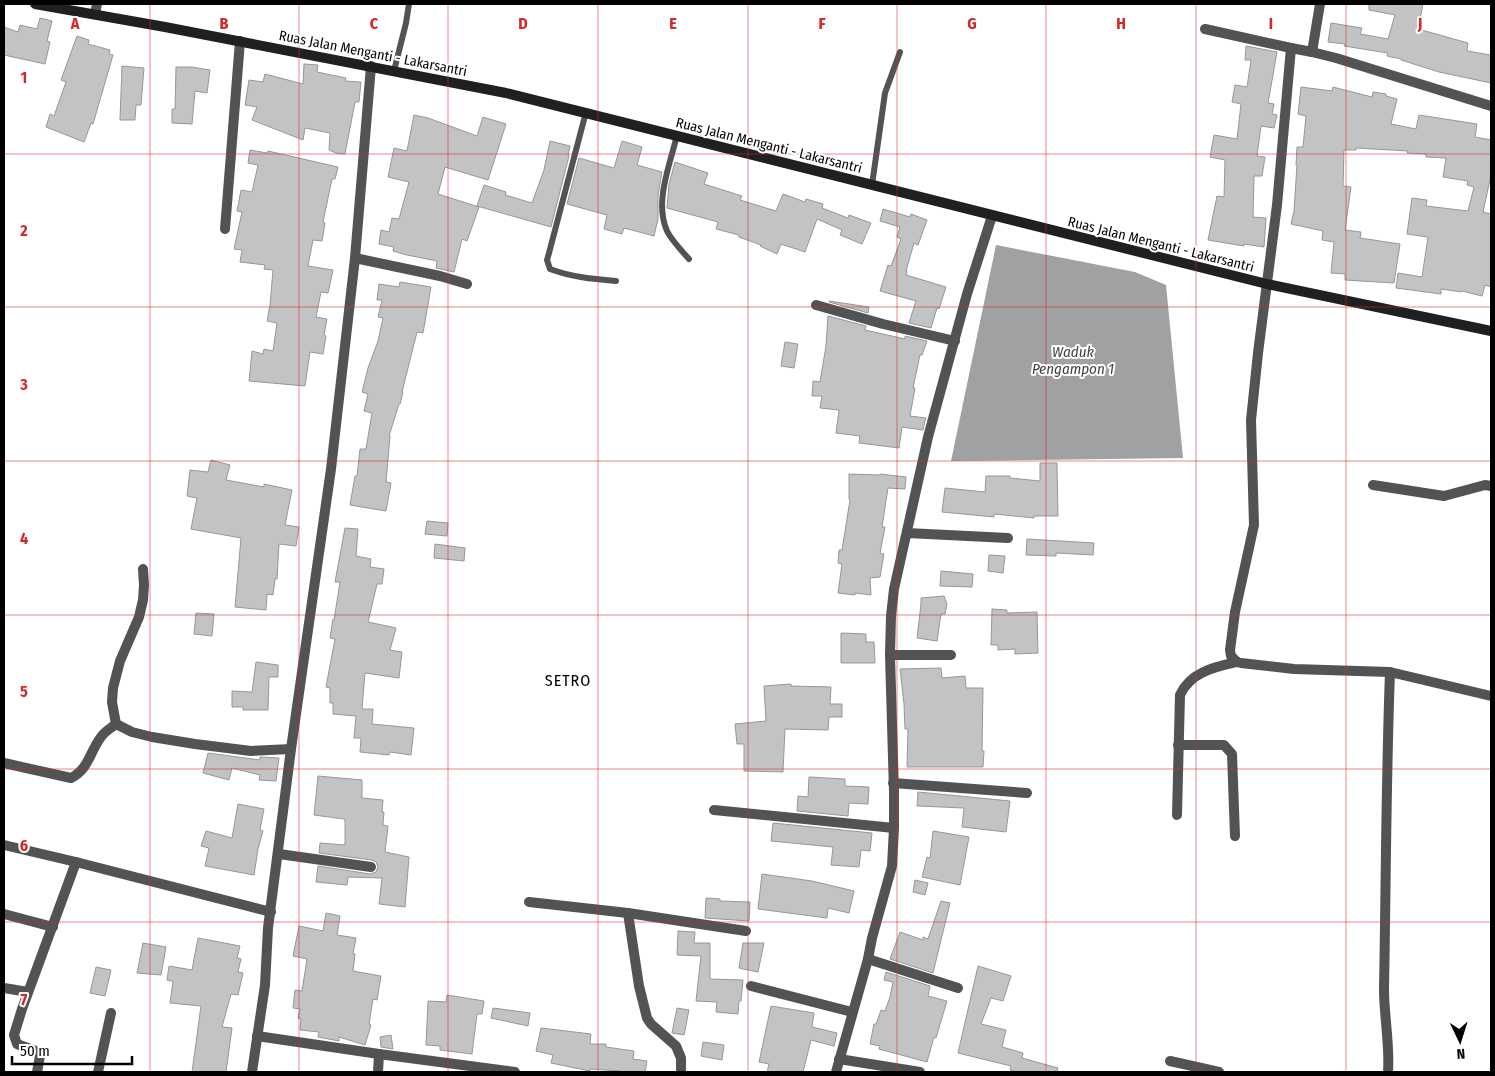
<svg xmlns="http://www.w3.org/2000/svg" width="1495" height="1076" viewBox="0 0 1495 1076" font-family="'Fira Sans Condensed',sans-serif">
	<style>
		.water { fill: #a1a1a1 }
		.building { fill: #c3c3c3; stroke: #979797 }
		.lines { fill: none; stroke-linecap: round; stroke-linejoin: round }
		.service { stroke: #535353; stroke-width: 6 }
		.minor { stroke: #535353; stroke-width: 10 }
		.secondary { stroke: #202020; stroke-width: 10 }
		.grid { fill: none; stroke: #d62828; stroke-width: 1; stroke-opacity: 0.55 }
		.labels { text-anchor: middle; stroke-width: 4; stroke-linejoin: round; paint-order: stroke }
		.street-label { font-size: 14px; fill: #000; stroke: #fff }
		.water-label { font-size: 15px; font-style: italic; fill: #424242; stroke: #fff }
		.quarter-label { font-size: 16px; letter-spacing: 1px; fill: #000; stroke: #fff }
		.grid-label { font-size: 16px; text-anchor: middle; font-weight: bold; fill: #d62828; stroke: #fff; stroke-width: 4; stroke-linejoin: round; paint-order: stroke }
	</style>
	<rect width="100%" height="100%" fill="#fff"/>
	<path class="water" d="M996 245 1135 272 1166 285 1183 458 951 461Z"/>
	<g class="building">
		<path d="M1369 4H1423L1418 29 1468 43 1467 51 1491 55V83L1439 72 1401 60V59L1387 56 1388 53 1344 46 1345 44 1328 42 1331 23 1362 28 1360 34 1388 39 1395 15 1369 10Z"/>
		<path d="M40 18 52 21 47 41 50 42 45 64 4 55V27L18 32 20 25 37 29Z"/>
		<path d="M77 36 89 40 88 44 110 50 109 54 113 55 93 124 91 123 84 142 46 127 50 114 54 116 66 82 61 80Z"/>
		<path d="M1246 46 1277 52 1268 103 1274 104 1272 114 1277 115 1274 128 1261 126 1257 156 1265 157 1262 176H1254L1253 217 1266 218 1264 247 1244 244V246L1208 240 1217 196 1224 197 1225 160 1210 157 1214 135 1237 139 1241 104 1232 102 1235 85 1247 87 1251 60H1245Z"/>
		<path d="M304 64 318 65 317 72 346 78 345 81 361 82 359 102H355L345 154 336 153 329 150 330 133 305 128 303 140 252 120 257 107 245 105 249 80 263 82 265 74 303 84Z"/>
		<path d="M122 66 144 68 141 105H136L135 120H120Z"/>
		<path d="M176 67H192L210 70 207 93 195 91 192 124 172 123V109H175Z"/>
		<path d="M1301 87 1332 91 1333 87 1372 97 1373 92 1386 94V96L1397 99 1391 124 1416 129 1419 115 1477 124 1475 137 1491 140V175L1483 212 1491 214V287L1485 285 1482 296 1462 291 1461 292 1441 289V294L1396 288 1398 273 1422 277 1428 237 1407 234 1412 198 1427 200 1426 206 1468 211 1474 187 1467 185 1468 181 1443 177 1446 158 1426 157V154L1407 153 1408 151 1356 148V150H1344L1343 186 1351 187 1345 230 1361 232 1360 238 1400 244 1394 283 1345 280V274L1331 273 1334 242 1322 240 1323 231 1291 224 1294 211 1297 165H1296L1297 147H1303L1306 116 1298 114Z"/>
		<path d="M414 115 428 118 477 136 483 117 506 124 488 180 445 167 438 194 479 207 467 241 462 239 454 272 436 268 437 261 407 255 393 251 394 247 379 244 381 230 389 232 392 218 399 219 409 182 388 177 394 148 407 151Z"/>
		<path d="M550 141 570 146 568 155 569 156 551 227 477 206 484 185 506 192 505 195 532 203 544 170Z"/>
		<path d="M622 141 642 147 637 165 662 172 658 195V219L654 236 624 228 622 234 604 229 607 215 567 204 579 158 614 168Z"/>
		<path d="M250 150 267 153 268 151 338 167 335 179H332L323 222 325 223 322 241 313 240 308 266 333 270 328 293 321 292 316 317 327 319 324 335 326 336 323 354 310 352 305 386 249 381 252 351 263 354 264 349 273 351 277 323 267 321 270 305 273 270 264 269 265 265 240 262 242 250 234 249 242 212 237 211 241 190 252 192 258 165 248 163Z"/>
		<path d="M675 162 708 173 704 184 742 196 740 200 776 211 783 194 805 202 806 199 823 204 822 208 848 218 849 215 871 223 862 244 840 235 842 230 817 219 805 252 781 244 777 254 760 246 761 245 739 237V235L716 229 718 222 667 208 669 184Z"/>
		<path d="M883 209 910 217 911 214 927 220 918 245 914 243 906 271H907L906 275 946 287 939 309 937 308 931 328 909 323 916 301 880 291 888 265 891 266 901 239 897 237 900 227 880 221Z"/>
		<path d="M400 282 431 287 423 333 417 332 402 392H403L400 404H399L389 436H390L386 482 391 483 386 511 350 505 355 476H357L360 449H366L372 413 364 411 368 394 362 392 368 368 378 341 383 318 378 317 382 300H377L379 284 399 287Z"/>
		<path d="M829 301 869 307 868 313 829 302Z"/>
		<path d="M828 316 866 326 865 330 905 339V336L927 341 922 355H920L913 388H915L910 416 926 418 925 421 923 430 902 427 899 448 859 443 860 436 836 433 839 410 820 408 822 396H812L813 381 820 382 826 346Z"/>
		<path d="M785 342 798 344 794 368 781 366Z"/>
		<path d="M211 460 230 465 226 480 264 487V484L292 490 285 525 299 527 296 546 279 544 277 579H275L273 595 267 594 266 610 235 607 241 538 191 529 197 498 187 496 190 470 208 472Z"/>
		<path d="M1040 463H1057L1058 516H1034V518L994 514V517L942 512 945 488 985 492 986 476H1010V478L1040 481Z"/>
		<path d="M849 474 879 475 880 474 906 477 905 489 888 488 882 527H885L880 553 884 554 880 577 870 578 871 595 855 593V595L838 593 842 564 838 563 839 550H842L850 500 849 499Z"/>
		<path d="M427 521 448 523 447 536 425 534Z"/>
		<path d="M345 528 358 529 356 556 371 559 370 567 384 569 382 584H377L368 622 396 628 390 650 402 652 399 678 365 673 362 709H373L372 724 414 728 411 755 390 752 389 755 360 752 361 738H354L356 716 333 714V703H330V688L326 687 335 639 330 638 333 619 334 620 340 582H335Z"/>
		<path d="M1027 539 1094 543 1093 555 1056 553V556L1026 555Z"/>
		<path d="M435 544 465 548 464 561 434 558Z"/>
		<path d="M989 555 1005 556 1003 573 988 571Z"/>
		<path d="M941 571 973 574 972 587 940 586Z"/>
		<path d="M944 596 947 604 945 614H941L937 641 917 638 921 604V598Z"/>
		<path d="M992 609 1007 610V613L1037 612 1038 653 1015 654V649L998 650V645H991Z"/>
		<path d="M196 613 214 614 212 636 194 634Z"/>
		<path d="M841 633 866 634V642H874L875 663H841Z"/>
		<path d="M256 662 278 665V677H269L268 710H243V707H232V691L252 692Z"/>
		<path d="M941 668 942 678 965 676 966 688H983L982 751H984L983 767H907L908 729H905L904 704 900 669Z"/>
		<path d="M791 684V686L831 687 830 704H842V717H829L828 730 785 729 783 772 744 771V744H737L735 724 766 721 764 686Z"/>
		<path d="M208 753 260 760V757L279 758 276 781 259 780 260 775 232 768 229 780 203 773Z"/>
		<path d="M318 776 362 780V798L383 800 382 812H384L383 825 388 826 385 852 409 857 405 907 379 904 382 878 348 877 347 885 316 882 318 866 370 874 376 872 378 867 376 862 372 860 319 853 320 843 345 845V820L344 819 314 815Z"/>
		<path d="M809 777 845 779V786L869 787 868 804 849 803 848 816 797 811 798 796 808 797Z"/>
		<path d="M918 792 1010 801 1006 832 962 827 964 808 917 806Z"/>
		<path d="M238 804 264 809 260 830 263 831 258 849 254 875 205 866 209 848 201 846 206 831 232 838Z"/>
		<path d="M773 823 872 833 870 851 861 850 859 867 831 865 833 847 771 841Z"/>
		<path d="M933 831 969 837 960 885 922 877 927 857 930 858Z"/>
		<path d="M762 874 812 881 854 891 849 913 828 908 827 918 758 909Z"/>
		<path d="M915 880 928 883 925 895 913 892Z"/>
		<path d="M706 898 720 899V901L750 902 749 921 705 918Z"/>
		<path d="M941 901 950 903 933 973 890 959 900 932 923 940V937L928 939Z"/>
		<path d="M326 913 340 916 337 935 356 938 353 954H355L353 971 381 976 377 1000 373 999 369 1024 371 1025 365 1045 339 1037V1041L318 1037 319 1032 300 1030 301 1019 298 1018 300 1009 293 1008 295 990 302 991 307 959 293 956 299 926 323 931Z"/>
		<path d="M678 931 695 932 694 943H710V979L743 980 741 1001H739L738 1014 716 1012 717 1002 696 1001 701 956 677 955Z"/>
		<path d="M198 938 240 946 237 958 241 959 238 972 243 973 238 995 231 994 222 1027 232 1028 226 1072H192L201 1006 170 1003 173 981 167 980 169 966 192 970Z"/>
		<path d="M143 943 166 947 161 975 137 973Z"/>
		<path d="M743 943H764L758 972 739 968Z"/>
		<path d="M978 966 1011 976 1003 1001 991 998 981 1024 1006 1030 1002 1047 1023 1053 1022 1058 1058 1068 1057 1072H1018L1010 1070 1011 1066 958 1053Z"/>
		<path d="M96 967 111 970 105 996 90 993Z"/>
		<path d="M886 972 930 986 928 996 947 1001 936 1038 934 1037 927 1062 879 1049 880 1046 870 1044 874 1024H876L881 1010 885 1011 890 997 893 982 884 980Z"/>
		<path d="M447 995 484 1001 482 1014H477L472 1054 440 1050V1046L426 1045 428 1001 446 1002Z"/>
		<path d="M771 1006 814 1013 812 1027 837 1033 834 1046 811 1040 803 1072H767L769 1064 759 1062Z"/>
		<path d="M493 1008 530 1013 528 1026 491 1018Z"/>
		<path d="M677 1008 689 1010 684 1035 672 1033Z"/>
		<path d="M541 1028 591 1034 590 1044H606V1047L634 1051 633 1059 647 1061 645 1072H620L621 1071 590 1069V1071L551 1063 553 1055 536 1051Z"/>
		<path d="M391 1035 393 1049 381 1047 380 1037Z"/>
		<path d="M703 1042 724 1045 722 1060 701 1056Z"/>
	</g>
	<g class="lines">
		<g class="service">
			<path d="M394 71 406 23 409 4"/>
			<path d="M586 112 549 253 547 260 550 269C571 277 593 279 616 281"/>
			<path d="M677 135C670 165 654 202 667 231 672 241 682 251 689 259"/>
			<path d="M872 185 885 93 900 52"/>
		</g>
		<g class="minor">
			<path d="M95 14 97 4"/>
			<path d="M1205 29 1291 48"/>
			<path d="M1312 52 1320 4"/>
			<path d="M225 229 240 41"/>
			<path d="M355 258 440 276 467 284"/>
			<path d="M816 305 883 324 955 341"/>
			<path d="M1373 485 1444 496 1485 485 1491 486"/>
			<path d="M907 533 1008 538"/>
			<path d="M890 655H951"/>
			<path d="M1237 662 1231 656 1230 650 1235 612 1254 525 1251 420 1258 353 1277 205 1291 48 1312 52 1336 58 1491 106"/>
			<path d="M116 724 132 732 152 737 195 744 251 751 291 749"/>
			<path d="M116 724 112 702 113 688 120 661 139 617 143 600 144 585 143 569"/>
			<path d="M1178 745H1224L1232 754 1235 836"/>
			<path d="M4 763 71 778C89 769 90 751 101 737 104 732 111 728 116 724"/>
			<path d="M893 783 1027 793"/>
			<path d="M714 810 894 828"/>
			<path d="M1177 815 1180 695C1190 672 1215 667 1237 662L1241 663 1294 669 1390 672 1491 696"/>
			<path d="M4 845 76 862 22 1009 14 1035 17 1044 38 1052 40 1056 37 1072"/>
			<path d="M279 854 371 867"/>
			<path d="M76 862 271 912"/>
			<path d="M529 902 628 913 746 931"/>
			<path d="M628 913 639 986 647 1018 651 1024 676 1046 681 1058V1072"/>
			<path d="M4 914 53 927"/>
			<path d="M868 959 958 988"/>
			<path d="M751 986 852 1012"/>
			<path d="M4 988 28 992"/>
			<path d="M257 1036 379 1054 515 1072"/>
			<path d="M839 1059 920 1072"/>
			<path d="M1170 1061 1219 1072"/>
			<path d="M98 1072 111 1013"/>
			<path d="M252 1072 265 985 268 928 291 749 331 469 355 258 371 66"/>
			<path d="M378 1072 379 1054"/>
			<path d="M836 1072 868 959 872 938 892 866 894 828V792L890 655 891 616 894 589 928 437 967 294 992 216"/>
			<path d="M1388 1072C1390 1044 1384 1017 1384 989 1386 883 1386 778 1390 672"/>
		</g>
		<path class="secondary" d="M35 4 165 27 506 93 1267 284 1491 331"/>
	</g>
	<path class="grid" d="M150 4V1072M299 4V1072M448 4V1072M598 4V1072M748 4V1072M897 4V1072M1046 4V1072M1196 4V1072M1346 4V1072M4 154H1491M4 307H1491M4 461H1491M4 615H1491M4 769H1491M4 922H1491"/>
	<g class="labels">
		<g class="street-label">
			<text transform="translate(373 53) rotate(11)" y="5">Ruas Jalan Menganti - Lakarsantri</text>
			<text transform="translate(769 145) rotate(14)" y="5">Ruas Jalan Menganti - Lakarsantri</text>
			<text transform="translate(1161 244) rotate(14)" y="5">Ruas Jalan Menganti - Lakarsantri</text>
		</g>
		<g class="water-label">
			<text x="1073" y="357">Waduk<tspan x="1073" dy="17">Pengampon 1</tspan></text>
		</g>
		<g class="quarter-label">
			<text x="568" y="686">SETRO</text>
		</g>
	</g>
	<g class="grid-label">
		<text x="75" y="29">A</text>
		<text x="224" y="29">B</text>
		<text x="374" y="29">C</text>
		<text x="523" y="29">D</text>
		<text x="673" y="29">E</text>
		<text x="822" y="29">F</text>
		<text x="972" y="29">G</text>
		<text x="1121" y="29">H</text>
		<text x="1271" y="29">I</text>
		<text x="1420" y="29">J</text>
		<text x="24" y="83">1</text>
		<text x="24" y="236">2</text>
		<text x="24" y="390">3</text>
		<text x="24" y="544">4</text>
		<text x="24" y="697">5</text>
		<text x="24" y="851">6</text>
		<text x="24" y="1005">7</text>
	</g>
	<rect width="1495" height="1076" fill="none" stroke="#000000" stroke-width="10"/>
	<g transform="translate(1460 1041) rotate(176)" stroke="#ffffff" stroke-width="4" paint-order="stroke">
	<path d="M0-4L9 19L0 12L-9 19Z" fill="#000000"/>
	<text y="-8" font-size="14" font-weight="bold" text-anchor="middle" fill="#000000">N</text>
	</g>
	<path d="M12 1056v8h120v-8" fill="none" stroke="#000000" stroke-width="2.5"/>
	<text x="20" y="1056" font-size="15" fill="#000000" stroke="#ffffff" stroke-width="4" paint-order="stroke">50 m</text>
</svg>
